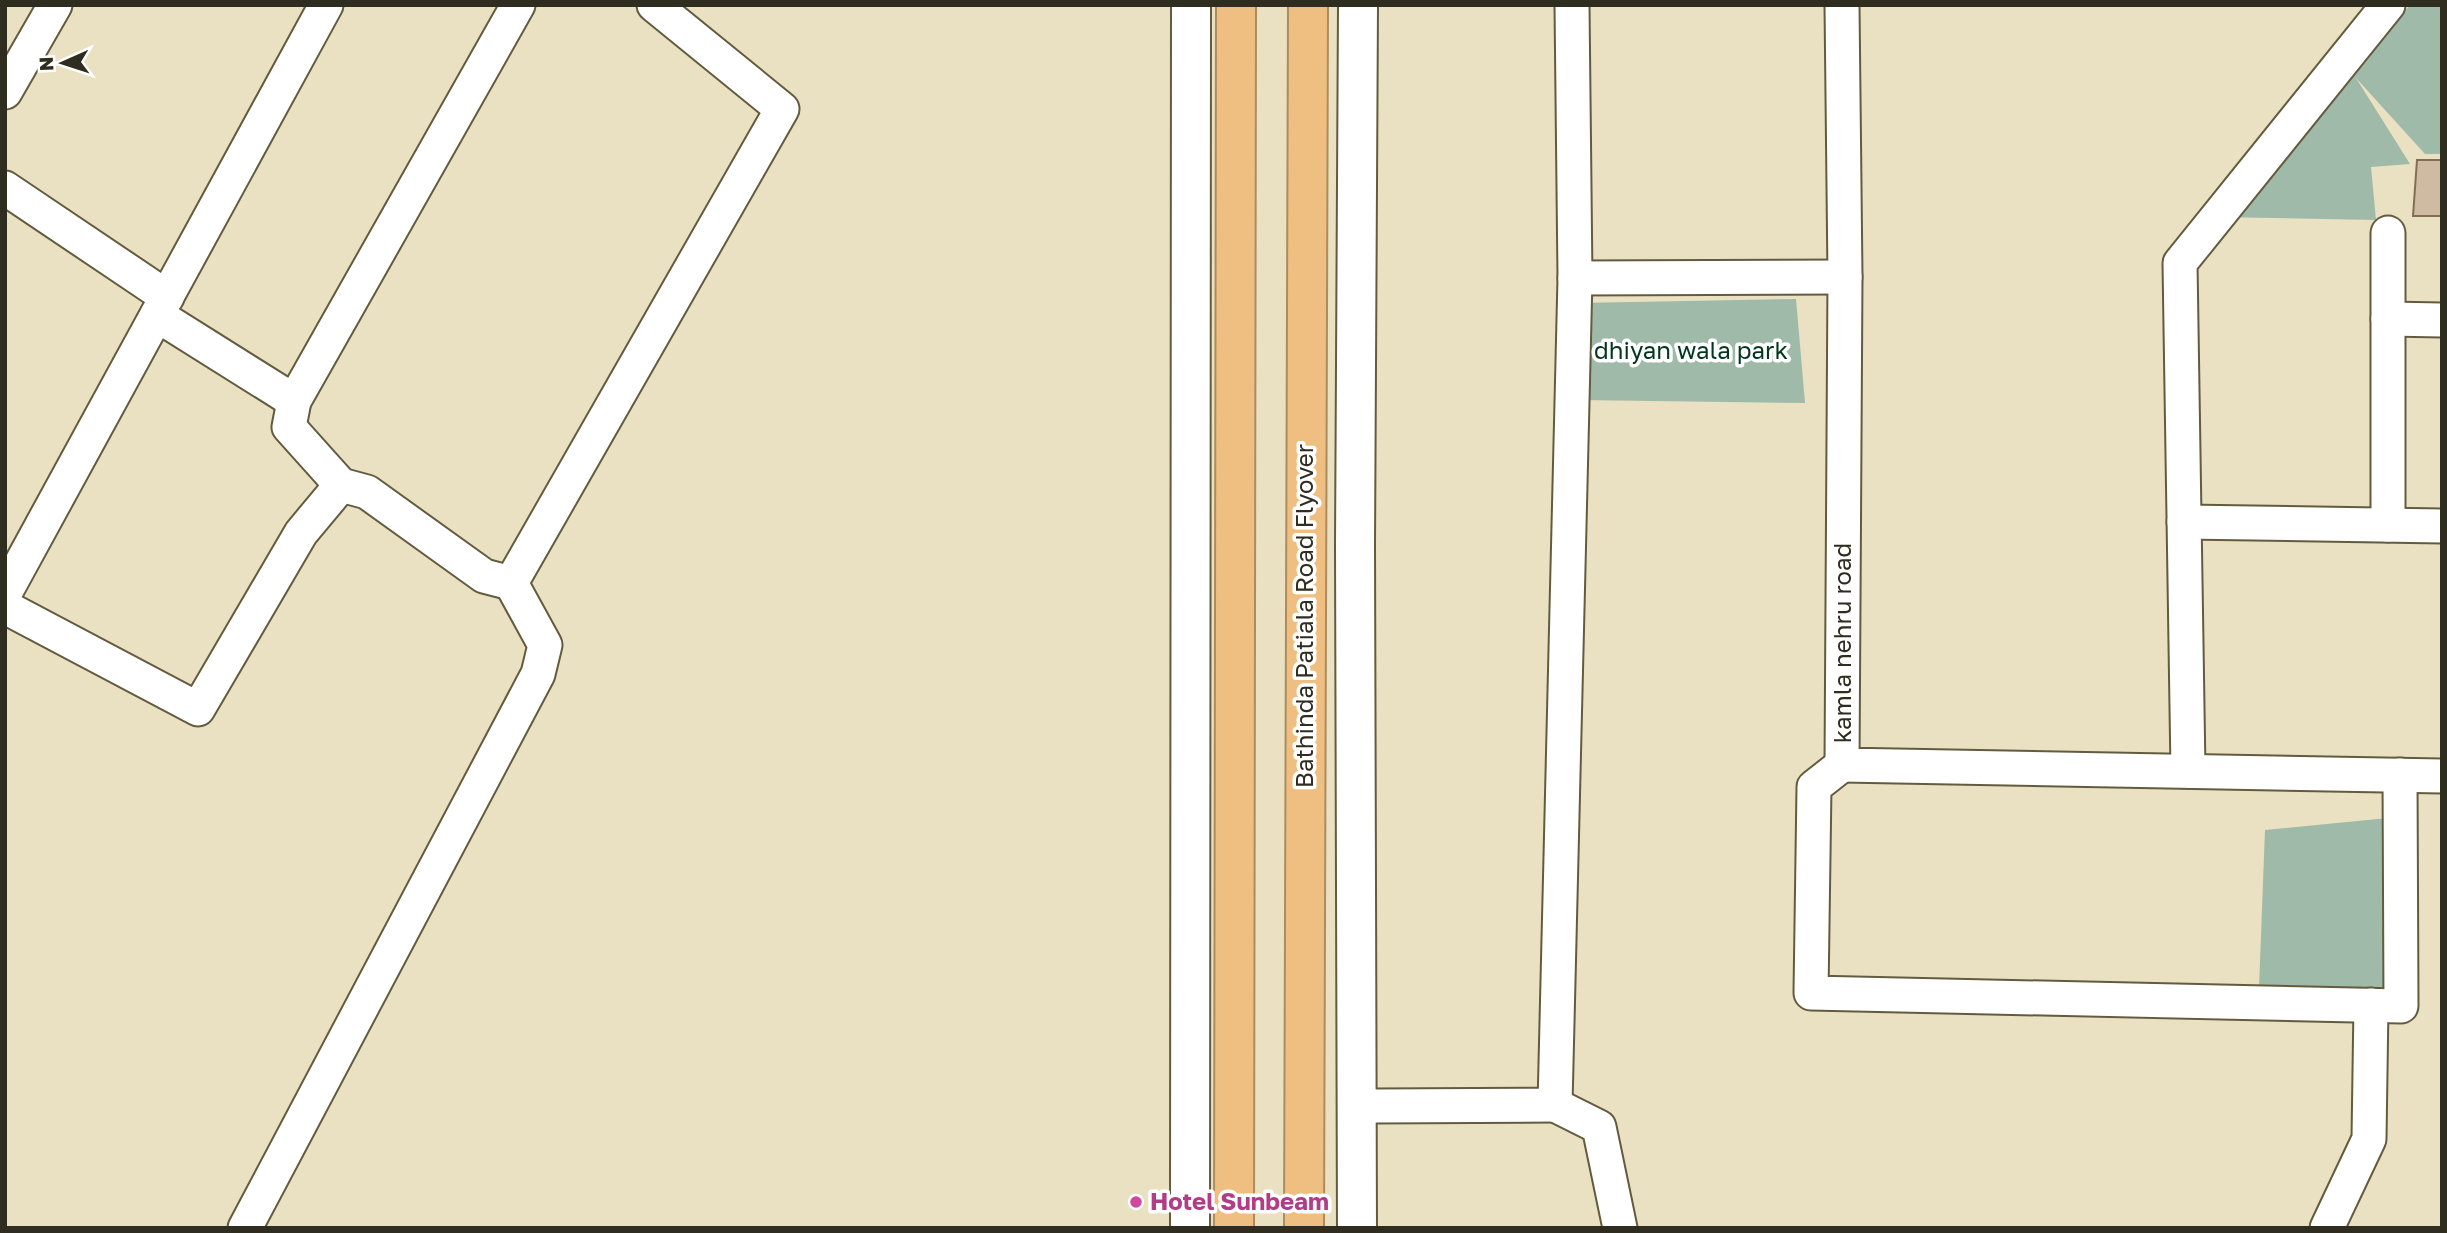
<svg xmlns="http://www.w3.org/2000/svg" width="2447" height="1233" viewBox="0 0 2447 1233" font-family="'Golos Text',sans-serif">
	<style>
		.green { fill: #9fbaa8 }
		.building { fill: #cfbaa2; stroke: #826e56; stroke-width: 2 }
		.lines { fill: none; stroke-linecap: round; stroke-linejoin: round }
		.street-casing { stroke: #635b3f; stroke-width: 37 }
		.secondary-casing { stroke: #635b3f; stroke-width: 42 }
		.highway-casing { stroke: #ac8c5f; stroke-width: 42 }
		.street { stroke: #fff; stroke-width: 33 }
		.secondary { stroke: #fff; stroke-width: 38 }
		.highway { stroke: #efbf81; stroke-width: 38 }
		.hotel-dot { fill: #d1479c; stroke: #fff; stroke-width: 2.5 }
		.labels { text-anchor: middle; stroke-width: 7; stroke-linejoin: round; paint-order: stroke }
		.park-label { font-size: 24px; fill: #02371d; stroke: #fff }
		.street-label { font-size: 24px; fill: #2f2c20; stroke: #fff }
		.hotel-label { font-size: 24px; font-weight: bold; fill: #b23c85; stroke: #fff; text-anchor: start }
	</style>
	<rect width="100%" height="100%" fill="#e9e1c1"/>
	<g class="green">
		<path d="M2410 5H2442V154H2425L2356 78 2410 164 2371 167 2376 220 2217 217 2353 73Z"/>
		<path d="M1796 299 1805 403 1580 400 1577 303Z"/>
		<path d="M2388 818 2389 994 2259 988 2265 830Z"/>
	</g>
	<path class="building" d="M2417 160H2442V216H2413Z"/>
	<g class="lines">
		<defs>
			<g id="street">
				<path d="M1572 5 1575 278 1845 277"/>
				<path d="M1842 5 1845 277 1842 765 2442 776"/>
				<path d="M5 92 55 5"/>
				<path d="M5 188 167 297"/>
				<path d="M2388 233V525"/>
				<path d="M157 315 294 401"/>
				<path d="M2388 319 2442 320"/>
				<path d="M2184 522 2442 526"/>
				<path d="M511 583 782 109 654 5"/>
				<path d="M5 593 326 5"/>
				<path d="M5 607 198 709 301 533 341 485"/>
				<path d="M1842 765 1814 787 1811 993 2401 1006 2400 775"/>
				<path d="M2188 771 2180 263 2388 5"/>
				<path d="M1357 1102 1375 1106 1555 1105 1575 278"/>
				<path d="M1555 1105 1599 1127 1620 1228"/>
				<path d="M245 1228 538 674 545 645 511 583 484 576 367 492 341 485 289 427 294 401 518 5"/>
				<path d="M2327 1228 2369 1139 2371 1005"/>
			</g>
			<g id="secondary">
				<path d="M1190 1228 1191 5"/>
				<path d="M1357 1228 1355 545 1358 5"/>
			</g>
			<g id="highway">
				<path d="M1234 1228 1236 5"/>
				<path d="M1304 1228 1308 5"/>
			</g>
		</defs>
		<use href="#street" class="street-casing"/>
		<use href="#secondary" class="secondary-casing"/>
		<use href="#highway" class="highway-casing"/>
		<use href="#street" class="street"/>
		<use href="#secondary" class="secondary"/>
		<use href="#highway" class="highway"/>
	</g>
	<circle class="hotel-dot" cx="1136" cy="1202" r="7"/>
	<g class="labels">
		<g class="park-label">
			<text x="1691" y="359">dhiyan wala park</text>
		</g>
		<g class="street-label">
			<text transform="translate(1305 616) rotate(-90)" y="8">Bathinda Patiala Road Flyover</text>
			<text transform="translate(1843 643) rotate(-90)" y="8">kamla nehru road</text>
		</g>
		<g class="hotel-label">
			<text x="1150" y="1210">Hotel Sunbeam</text>
		</g>
	</g>
	<rect width="2447" height="1233" fill="none" stroke="#2f2c20" stroke-width="14"/>
	<g transform="translate(63 63) rotate(267)" stroke="#ffffff" stroke-width="5" paint-order="stroke">
	<path d="M0-5L12 26L0 18L-12 26Z" fill="#2f2c20"/>
	<text y="-10" font-size="19" font-weight="bold" text-anchor="middle" fill="#2f2c20">N</text>
	</g>
</svg>
